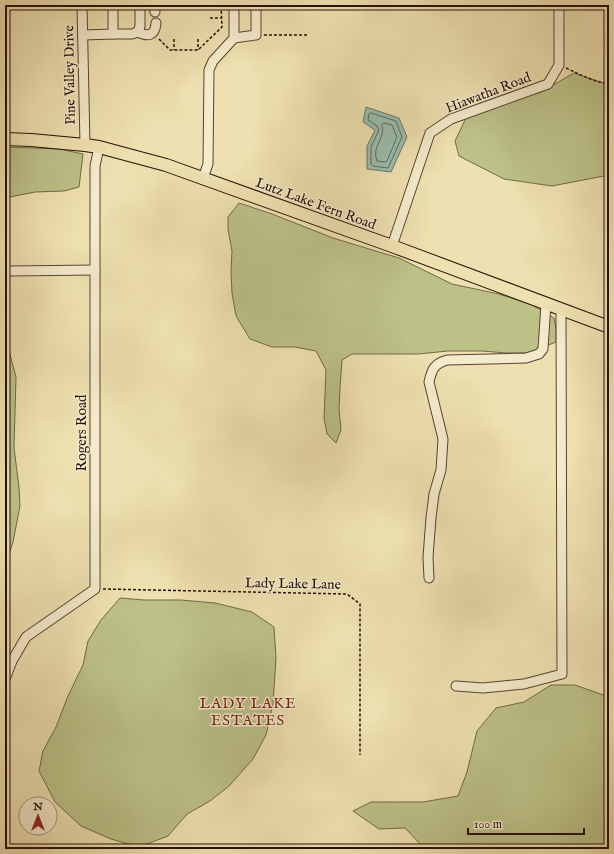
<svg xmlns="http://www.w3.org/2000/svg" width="614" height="854" viewBox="0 0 614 854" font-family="'IM FELL English',serif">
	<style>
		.green { fill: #bcc188; stroke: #716848 }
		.water { fill: #99bdad; stroke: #6b776b }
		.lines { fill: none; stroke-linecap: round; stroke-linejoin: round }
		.shore { stroke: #60665a; stroke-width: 1 }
		.minor-casing { stroke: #584331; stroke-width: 11 }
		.major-casing { stroke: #260f07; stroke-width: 14 }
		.path { stroke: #260f07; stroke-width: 1.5; stroke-dasharray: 3 2; stroke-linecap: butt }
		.minor { stroke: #f4ebcc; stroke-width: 9 }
		.major { stroke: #eee0b0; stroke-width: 12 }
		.labels { text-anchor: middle; stroke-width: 3; stroke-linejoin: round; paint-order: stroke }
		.street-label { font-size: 14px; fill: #260f07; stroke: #f4ebcc }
		.neighbourhood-label { font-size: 15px; letter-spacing: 1px; fill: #7a1f14; stroke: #f4ebcc }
	</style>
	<rect width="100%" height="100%" fill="#eee0b0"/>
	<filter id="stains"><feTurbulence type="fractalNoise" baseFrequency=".005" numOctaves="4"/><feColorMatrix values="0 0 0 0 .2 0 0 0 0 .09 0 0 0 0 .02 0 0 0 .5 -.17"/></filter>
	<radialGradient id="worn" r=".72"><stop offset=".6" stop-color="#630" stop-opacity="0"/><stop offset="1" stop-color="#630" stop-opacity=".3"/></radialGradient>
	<g class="green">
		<path d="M574 73 609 85V175L552 186 504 179 459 156 455 141 466 118 535 93H539Z"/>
		<path d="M5 147 60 149 83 154 79 187 64 191 35 192 5 198Z"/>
		<path d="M239 203 272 214 333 238 399 258 452 284 499 294 532 305 554 318 556 329V342L528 353H506L482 351H448L418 354H352L342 360 340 388 339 409 341 430 336 443 327 434 324 418 326 370 316 351 295 347H272L250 339 236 316 232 293 231 272 232 251 228 229V217Z"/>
		<path d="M5 326 7 343 16 377 14 448 19 487 20 506 13 542 5 566Z"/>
		<path d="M120 598 144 600H181L215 603 252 612 274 627 276 658 273 704 266 735 253 759 229 786 210 801 187 814 168 836 139 847 111 839 81 826 55 802 39 771 43 751 56 727 68 696 83 665 88 641 101 620Z"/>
		<path d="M551 685H575L609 697V846L607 849H425L405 828 379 829 353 811 371 802H423L458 796 467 772 477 731 496 708 524 702Z"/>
	</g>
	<path class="water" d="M366 107 399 118 407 137 391 172 367 169V146L375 130 363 122Z"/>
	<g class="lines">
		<g class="shore">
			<path d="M371 113 396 121 402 137 388 168 373 166 371 164V147L379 130 377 126 368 120 369 114Z"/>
			<path d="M384 123 392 125 397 137 387 161 385 162 377 161C371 146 386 139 382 125Z"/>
		</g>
		<defs>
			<g id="minor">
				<path d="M82 5 85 145"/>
				<path d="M154 5 155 12"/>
				<path d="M138 32C148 37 155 36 156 23"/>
				<path d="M113 34H132L138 32 140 26V5"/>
				<path d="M83 35 113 34V5"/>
				<path d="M234 38 256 35V5"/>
				<path d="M203 178 208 164 209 70 213 61 234 38V5"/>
				<path d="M392 246 430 133 451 119 548 84 559 65V5"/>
				<path d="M9 271 95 270"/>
				<path d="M429 578 428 557 431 518 434 494 441 470 443 439 429 382C432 369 434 364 447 360L526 358 539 354 543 349 546 304"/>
				<path d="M5 679 12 661 26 637 95 589V166L99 147"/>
				<path d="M456 686 483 688 524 684 562 674 561 310"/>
			</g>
			<path id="major" d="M5 139 31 140 85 145 99 147 166 165 392 246 609 327"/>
		</defs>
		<use href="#minor" class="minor-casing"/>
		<use href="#major" class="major-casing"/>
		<g class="path">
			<path d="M210 18H221"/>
			<path d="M264 35H307"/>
			<path d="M159 39 170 50H198L222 27 221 5"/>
			<path d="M174 39V50"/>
			<path d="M198 39V50"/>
			<path d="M566 68C581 75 592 81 609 84"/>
			<path d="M103 589 347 594 360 604V755"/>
		</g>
		<use href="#minor" class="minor"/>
		<use href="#major" class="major"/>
	</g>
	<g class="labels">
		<g class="street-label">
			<text transform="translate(69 75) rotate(-91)" y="5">Pine Valley Drive</text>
			<text transform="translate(488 92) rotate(-21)" y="5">Hiawatha Road</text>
			<text transform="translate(316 203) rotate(20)" y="5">Lutz Lake Fern Road</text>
			<text transform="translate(81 433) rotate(-90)" y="5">Rogers Road</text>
			<text transform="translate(293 583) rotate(1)" y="5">Lady Lake Lane</text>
		</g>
		<g class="neighbourhood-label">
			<text x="248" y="708">LADY LAKE<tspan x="248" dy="17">ESTATES</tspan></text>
		</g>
	</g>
	<rect width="614" height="854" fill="none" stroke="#eee0b0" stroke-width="20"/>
	<rect x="6" y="6" width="602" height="842" fill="none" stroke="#260f07" stroke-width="2"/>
	<rect x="10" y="10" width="594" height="834" fill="none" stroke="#260f07"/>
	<g transform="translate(38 816)"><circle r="19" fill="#f4ebcc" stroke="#a2937d"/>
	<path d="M0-3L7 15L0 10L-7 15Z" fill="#8f2418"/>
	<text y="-6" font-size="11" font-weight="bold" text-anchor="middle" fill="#260f07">N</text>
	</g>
	<path d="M468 828v6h116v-6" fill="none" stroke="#260f07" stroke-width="2"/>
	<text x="474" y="828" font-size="12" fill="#260f07" stroke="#f4ebcc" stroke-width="3" paint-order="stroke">100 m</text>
	<rect width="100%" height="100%" filter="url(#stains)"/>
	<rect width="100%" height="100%" fill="url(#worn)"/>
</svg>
